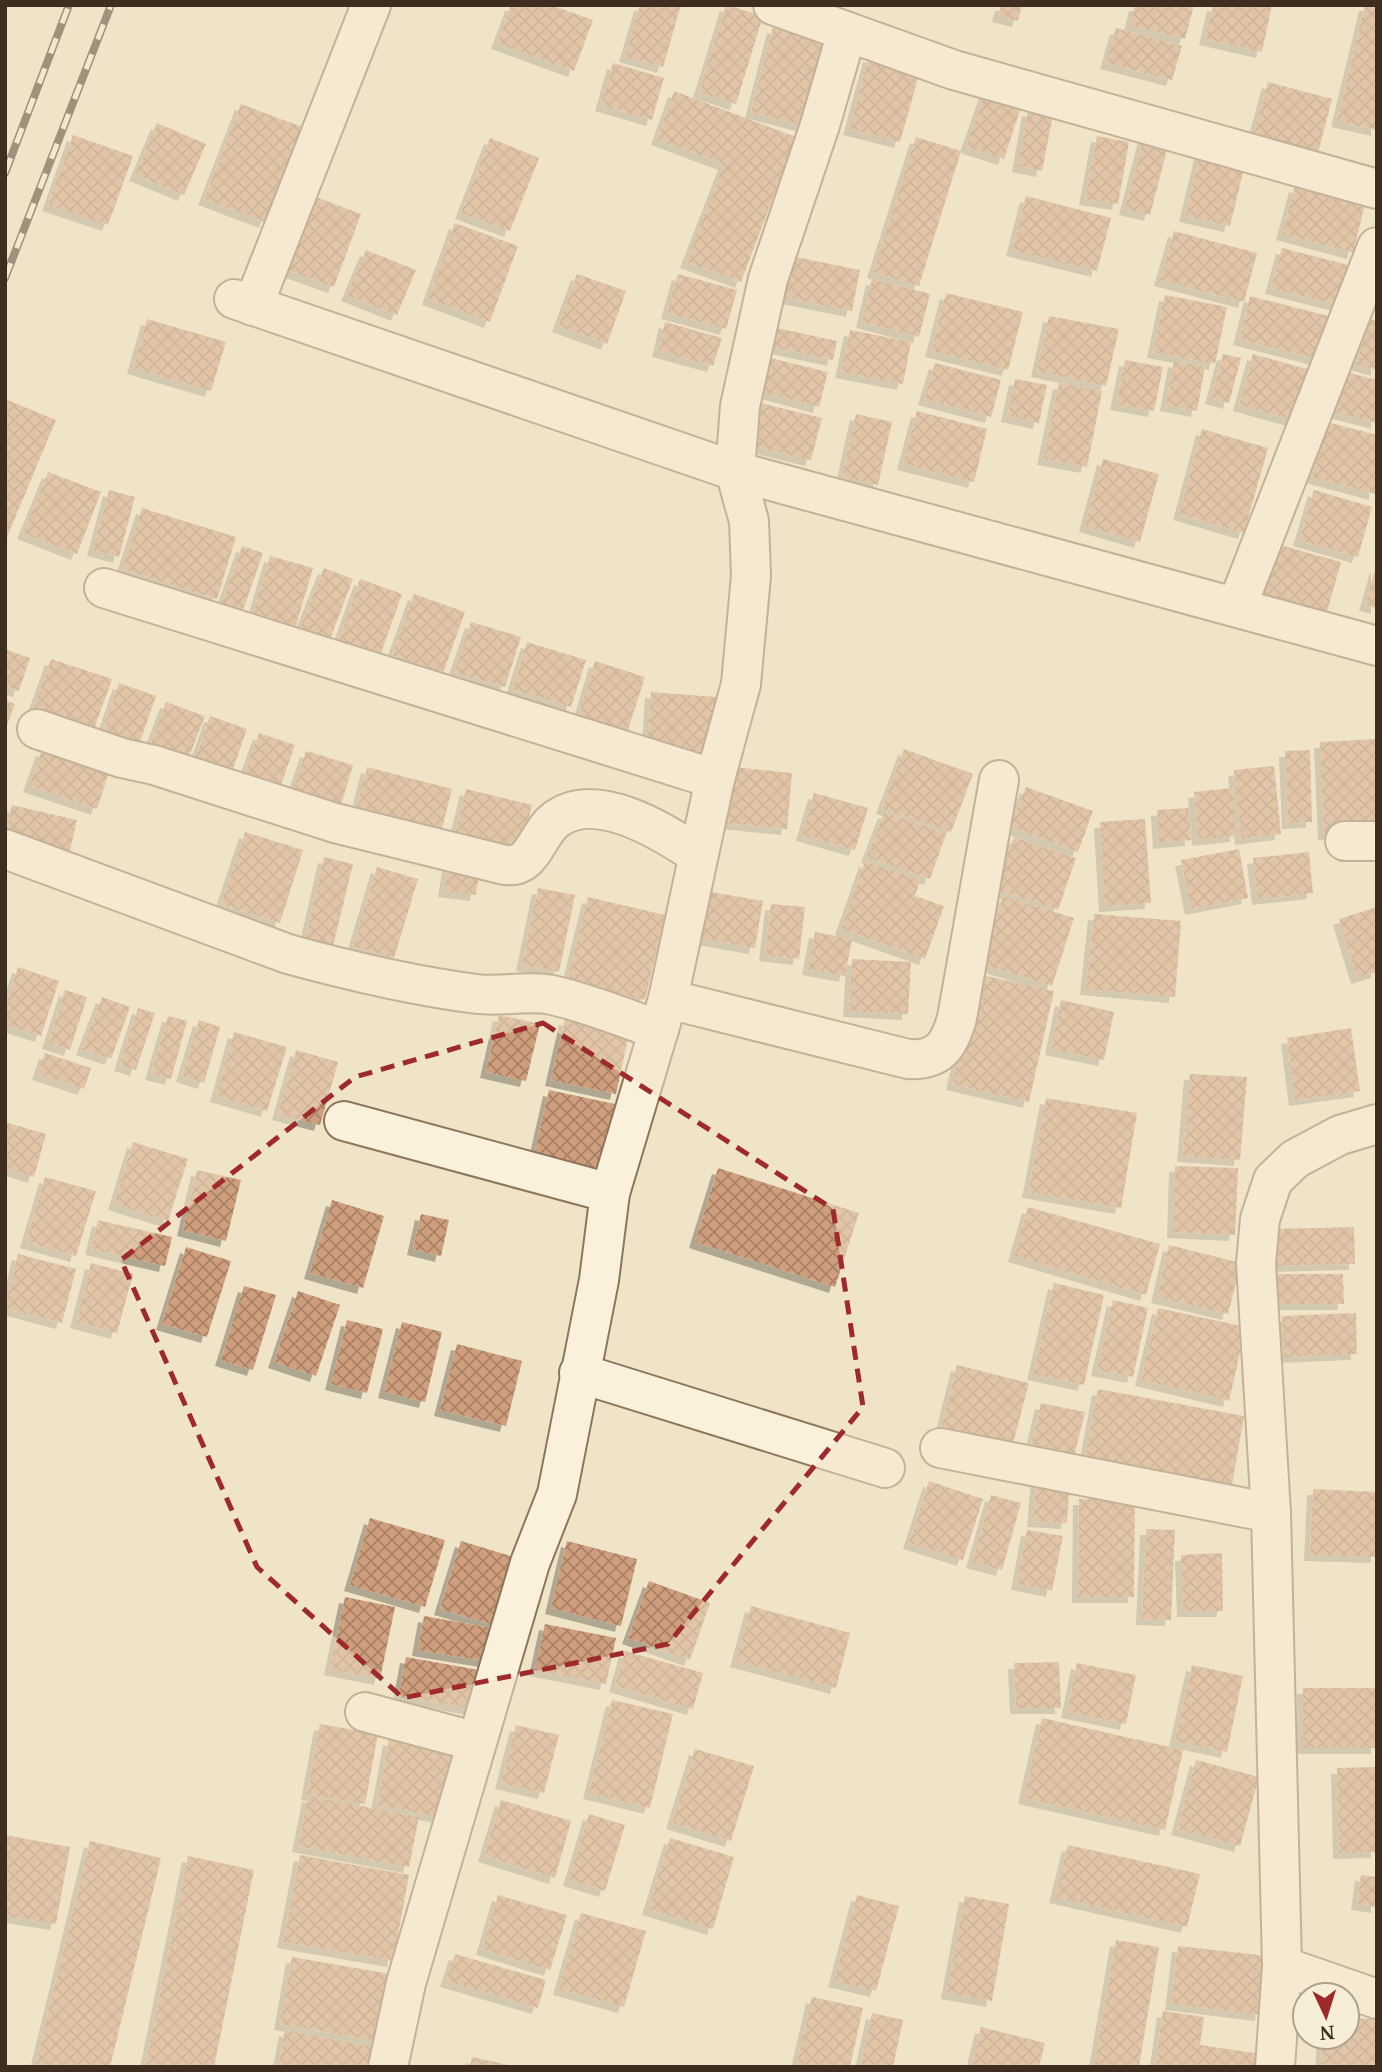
<svg xmlns="http://www.w3.org/2000/svg" width="1382" height="2072" viewBox="0 0 1382 2072" font-family="'Noto Serif',serif">
	<style>
		.building { fill: url(#building-cross-hatch); filter: url(#shadow) }
		.lines { fill: none; stroke-linecap: round; stroke-linejoin: round }
		.minor-casing { stroke: #8d765c; stroke-width: 42 }
		.minor { stroke: #faf1dc; stroke-width: 38 }
		.rail-casing { stroke: #3d2e20; stroke-width: 8 }
		.rail { stroke: #f7eed8; stroke-width: 5; stroke-dasharray: 16; stroke-linecap: butt }
		.marked { fill: none; stroke: #9e2a2b; stroke-width: 5; stroke-dasharray: 14 9; stroke-linejoin: round }
	</style>
	<defs>
		<pattern id="building-cross-hatch" width="8" height="8" patternUnits="userSpaceOnUse" patternTransform="scale(1.75)"><rect width="8" height="8" fill="#cf9f7d"/><path d="M0 0l8 8M0 8l8-8" fill="none" stroke="#a98266"/></pattern>
		<filter id="shadow"><feDropShadow dx="-6" dy="6" stdDeviation="0" flood-color="#0004"/></filter>
	</defs>
	<rect width="100%" height="100%" fill="#f0e4c8"/>
	<g class="building">
		<path d="M511 5H551L593 20 574 71 497 43Z"/>
		<path d="M640 5H681L663 67 625 56Z"/>
		<path d="M726 5 763 16 736 104 699 92Z"/>
		<path d="M1001 5H1022L1018 21 998 16Z"/>
		<path d="M1135 5H1194L1185 39 1130 25Z"/>
		<path d="M1213 5H1272L1262 52 1205 39Z"/>
		<path d="M1365 5H1377V130L1337 121Z"/>
		<path d="M773 27 827 40 805 126 751 112Z"/>
		<path d="M1116 28 1182 46 1172 80 1106 63Z"/>
		<path d="M869 56 920 71 900 142 849 129Z"/>
		<path d="M613 63 664 78 652 120 601 105Z"/>
		<path d="M1268 82 1332 99 1318 153 1253 136Z"/>
		<path d="M674 91 796 137 741 282 686 262 724 164 657 139Z"/>
		<path d="M985 92 1022 104 1004 159 966 147Z"/>
		<path d="M241 104 302 127 265 222 204 199Z"/>
		<path d="M1028 110 1053 115 1042 171 1018 166Z"/>
		<path d="M157 123 206 144 184 195 135 175Z"/>
		<path d="M73 135 133 156 108 225 48 205Z"/>
		<path d="M1097 136 1129 142 1118 204 1085 199Z"/>
		<path d="M1144 136 1169 142 1150 215 1125 209Z"/>
		<path d="M916 137 961 151 919 286 873 272Z"/>
		<path d="M490 138 539 158 510 231 461 213Z"/>
		<path d="M1201 150 1246 160 1230 226 1185 216Z"/>
		<path d="M1295 186 1365 204 1353 253 1282 234Z"/>
		<path d="M1026 196 1111 218 1097 271 1012 250Z"/>
		<path d="M316 197 361 214 334 287 289 271Z"/>
		<path d="M455 223 518 246 490 322 428 299Z"/>
		<path d="M1174 231 1257 253 1244 302 1160 280Z"/>
		<path d="M1282 248 1348 265 1338 305 1271 288Z"/>
		<path d="M366 250 416 270 397 315 347 295Z"/>
		<path d="M791 256 860 270 852 311 783 297Z"/>
		<path d="M577 274 626 291 607 344 558 326Z"/>
		<path d="M678 274 737 290 726 329 667 313Z"/>
		<path d="M872 279 930 294 919 337 862 322Z"/>
		<path d="M946 293 1023 312 1008 370 931 351Z"/>
		<path d="M1165 295 1227 307 1215 364 1153 352Z"/>
		<path d="M1250 296 1340 319 1329 362 1239 339Z"/>
		<path d="M1049 316 1119 329 1106 386 1037 371Z"/>
		<path d="M147 319 226 342 211 391 133 368Z"/>
		<path d="M1370 319 1377 321V370L1356 364Z"/>
		<path d="M665 322 722 338 713 366 658 351Z"/>
		<path d="M772 327 837 341 833 360 768 346Z"/>
		<path d="M850 330 911 342 903 384 841 372Z"/>
		<path d="M1223 354 1241 358 1229 403 1211 398Z"/>
		<path d="M1253 354 1314 371 1300 422 1239 405Z"/>
		<path d="M758 355 828 372 819 407 749 388Z"/>
		<path d="M1125 360 1163 367 1154 411 1116 404Z"/>
		<path d="M1174 361 1205 367 1197 411 1166 405Z"/>
		<path d="M935 363 1001 380 991 417 924 399Z"/>
		<path d="M1343 371 1377 380V423L1331 411Z"/>
		<path d="M1015 379 1047 385 1039 423 1007 416Z"/>
		<path d="M1059 383 1102 391 1087 467 1043 459Z"/>
		<path d="M5 399 56 420 5 542Z"/>
		<path d="M752 401 822 418 811 460 742 443Z"/>
		<path d="M917 411 987 429 974 482 903 464Z"/>
		<path d="M856 414 892 422 878 485 842 477Z"/>
		<path d="M1327 422 1377 435 1375 494 1312 477Z"/>
		<path d="M1202 429 1268 448 1244 533 1179 514Z"/>
		<path d="M1103 459 1159 474 1140 542 1085 526Z"/>
		<path d="M48 472 101 492 77 554 23 533Z"/>
		<path d="M109 490 135 497 119 557 93 550Z"/>
		<path d="M1314 490 1372 507 1358 557 1299 540Z"/>
		<path d="M142 508 236 537 217 599 122 569Z"/>
		<path d="M1273 543 1341 562 1326 615 1258 595Z"/>
		<path d="M242 546 263 553 242 613 221 606Z"/>
		<path d="M270 556 313 568 295 629 252 617Z"/>
		<path d="M1376 567H1377V608L1365 605Z"/>
		<path d="M324 568 353 579 329 642 299 630Z"/>
		<path d="M360 579 402 594 379 659 337 644Z"/>
		<path d="M414 594 465 612 443 673 392 655Z"/>
		<path d="M471 622 521 637 505 687 454 672Z"/>
		<path d="M527 642 586 660 571 707 512 689Z"/>
		<path d="M5 649 30 658 19 691 5 686Z"/>
		<path d="M51 659 112 679 90 740 29 720Z"/>
		<path d="M595 661 645 677 627 733 578 718Z"/>
		<path d="M119 683 156 696 134 759 97 746Z"/>
		<path d="M651 692 716 697 711 758 647 753Z"/>
		<path d="M5 700 15 704 5 730Z"/>
		<path d="M166 702 205 716 185 767 147 752Z"/>
		<path d="M210 716 247 729 227 786 190 773Z"/>
		<path d="M259 733 295 745 276 799 240 786Z"/>
		<path d="M1377 739V832L1324 834 1320 742Z"/>
		<path d="M904 749 973 774 951 832 882 808Z"/>
		<path d="M42 750 109 772 97 809 29 786Z"/>
		<path d="M1310 750 1312 822 1288 823 1285 751Z"/>
		<path d="M306 751 353 765 338 815 290 799Z"/>
		<path d="M723 766 792 773 787 829 717 822Z"/>
		<path d="M1274 766 1281 834 1241 839 1234 770Z"/>
		<path d="M367 767 452 789 438 844 353 821Z"/>
		<path d="M1026 787 1093 811 1078 852 1010 827Z"/>
		<path d="M1232 788 1236 836 1198 840 1194 792Z"/>
		<path d="M466 789 532 805 518 862 452 846Z"/>
		<path d="M814 793 868 808 855 850 802 835Z"/>
		<path d="M12 805 77 820 68 859 5 835Z"/>
		<path d="M1189 808 1191 840 1159 843 1157 810Z"/>
		<path d="M884 812 946 834 930 879 867 857Z"/>
		<path d="M1145 819 1151 903 1105 906 1100 822Z"/>
		<path d="M245 832 303 850 280 923 221 904Z"/>
		<path d="M1014 837 1076 858 1058 910 995 889Z"/>
		<path d="M1239 849 1248 898 1191 909 1181 860Z"/>
		<path d="M1309 852 1313 893 1258 899 1253 858Z"/>
		<path d="M324 857 353 864 333 946 305 940Z"/>
		<path d="M449 858 481 862 476 895 444 891Z"/>
		<path d="M865 861 920 880 915 896 944 906 925 959 841 929Z"/>
		<path d="M377 867 418 879 394 958 353 946Z"/>
		<path d="M538 888 575 895 559 972 522 965Z"/>
		<path d="M700 890 763 901 755 948 691 937Z"/>
		<path d="M1003 896 1074 918 1052 986 982 964Z"/>
		<path d="M588 897 665 915 645 1000 567 982Z"/>
		<path d="M771 904 805 907 799 959 765 955Z"/>
		<path d="M1377 907V972L1357 978 1339 919Z"/>
		<path d="M1094 914 1181 921 1175 997 1086 989Z"/>
		<path d="M815 932 852 939 845 976 808 969Z"/>
		<path d="M852 959 911 962 908 1014 849 1011Z"/>
		<path d="M18 967 59 981 41 1036 5 1025V1008Z"/>
		<path d="M977 974 1054 991 1029 1102 952 1084Z"/>
		<path d="M65 990 87 997 70 1050 48 1043Z"/>
		<path d="M102 997 130 1007 111 1059 82 1049Z"/>
		<path d="M1061 1000 1114 1012 1104 1060 1051 1049Z"/>
		<path d="M138 1008 155 1013 136 1070 120 1065Z"/>
		<path d="M499 1015 540 1024 526 1081 486 1072Z"/>
		<path d="M168 1016 187 1021 171 1079 151 1074Z"/>
		<path d="M565 1019 629 1034 616 1094 551 1080Z"/>
		<path d="M199 1020 220 1027 204 1083 182 1076Z"/>
		<path d="M1351 1028 1360 1091 1295 1100 1287 1038Z"/>
		<path d="M234 1032 287 1047 267 1111 216 1096Z"/>
		<path d="M296 1050 338 1062 320 1125 278 1114Z"/>
		<path d="M45 1053 91 1068 84 1089 38 1074Z"/>
		<path d="M1190 1074 1247 1077 1240 1160 1183 1156Z"/>
		<path d="M549 1090 615 1104 599 1180 532 1165Z"/>
		<path d="M1046 1098 1137 1113 1121 1208 1028 1192Z"/>
		<path d="M5 1122 46 1134 34 1177 5 1168Z"/>
		<path d="M133 1142 188 1159 168 1221 114 1204Z"/>
		<path d="M1175 1166 1238 1168 1235 1235 1173 1232Z"/>
		<path d="M718 1168 859 1213 835 1287 695 1242Z"/>
		<path d="M197 1170 241 1180 226 1241 183 1230Z"/>
		<path d="M45 1177 96 1191 76 1256 26 1242Z"/>
		<path d="M332 1200 384 1216 363 1288 310 1273Z"/>
		<path d="M1028 1207 1160 1244 1146 1295 1014 1256Z"/>
		<path d="M421 1214 449 1220 441 1256 413 1249Z"/>
		<path d="M98 1220 172 1237 165 1266 91 1249Z"/>
		<path d="M1354 1227 1355 1264 1275 1266 1274 1229Z"/>
		<path d="M1169 1245 1241 1263 1228 1314 1157 1297Z"/>
		<path d="M186 1247 231 1261 207 1337 162 1324Z"/>
		<path d="M18 1254 76 1269 62 1323 5 1308Z"/>
		<path d="M91 1263 133 1274 117 1333 76 1322Z"/>
		<path d="M1278 1274H1343L1344 1304H1277Z"/>
		<path d="M1054 1283 1104 1295 1084 1385 1033 1374Z"/>
		<path d="M244 1286 276 1295 253 1370 221 1360Z"/>
		<path d="M298 1291 340 1305 316 1376 274 1362Z"/>
		<path d="M1113 1300 1148 1308 1133 1377 1097 1370Z"/>
		<path d="M1158 1308 1246 1327 1229 1401 1141 1380Z"/>
		<path d="M1356 1313 1357 1354 1284 1357 1282 1316Z"/>
		<path d="M347 1320 383 1329 367 1393 331 1384Z"/>
		<path d="M402 1322 442 1332 425 1402 384 1392Z"/>
		<path d="M457 1344 522 1361 506 1426 440 1410Z"/>
		<path d="M957 1365 1029 1383 1011 1451 940 1432Z"/>
		<path d="M1098 1389 1244 1416 1229 1502 1082 1475Z"/>
		<path d="M1041 1403 1085 1412 1071 1468 1028 1458Z"/>
		<path d="M1037 1475 1070 1479 1067 1523 1033 1521Z"/>
		<path d="M929 1481 983 1499 963 1560 909 1543Z"/>
		<path d="M1313 1489 1377 1492V1557L1310 1555Z"/>
		<path d="M991 1495 1021 1503 1002 1570 972 1562Z"/>
		<path d="M1079 1499H1135L1134 1597H1078Z"/>
		<path d="M370 1518 445 1540 425 1607 350 1585Z"/>
		<path d="M1146 1529 1175 1530 1171 1620 1142 1619Z"/>
		<path d="M1027 1530 1063 1536 1052 1591 1017 1584Z"/>
		<path d="M461 1541 514 1557 494 1625 440 1609Z"/>
		<path d="M567 1541 637 1559 621 1626 551 1608Z"/>
		<path d="M1222 1553 1223 1611H1183L1181 1555Z"/>
		<path d="M649 1581 710 1603 690 1660 628 1638Z"/>
		<path d="M345 1597 395 1607 380 1679 330 1669Z"/>
		<path d="M751 1606 850 1633 836 1688 736 1661Z"/>
		<path d="M424 1616 497 1629 491 1662 418 1650Z"/>
		<path d="M545 1624 616 1638 606 1684 535 1670Z"/>
		<path d="M625 1651 703 1673 693 1709 615 1686Z"/>
		<path d="M406 1657 479 1670 472 1709 399 1695Z"/>
		<path d="M1059 1662 1061 1708H1016L1014 1663Z"/>
		<path d="M1077 1663 1136 1675 1126 1724 1067 1712Z"/>
		<path d="M1192 1665 1243 1676 1227 1752 1175 1741Z"/>
		<rect x="1303" y="1688" width="74" height="60"/>
		<path d="M612 1700 673 1714 650 1808 589 1793Z"/>
		<path d="M1042 1718 1183 1750 1165 1830 1024 1798Z"/>
		<path d="M320 1724 378 1734 365 1804 307 1794Z"/>
		<path d="M516 1725 559 1735 544 1793 501 1783Z"/>
		<path d="M389 1739 459 1752 446 1818 377 1805Z"/>
		<path d="M695 1749 754 1766 731 1841 672 1823Z"/>
		<path d="M1196 1760 1259 1777 1240 1846 1177 1829Z"/>
		<path d="M1377 1767V1852L1339 1853 1337 1768Z"/>
		<path d="M308 1796 419 1817 409 1867 298 1846Z"/>
		<path d="M501 1800 571 1821 555 1878 484 1856Z"/>
		<path d="M589 1814 625 1825 605 1891 569 1880Z"/>
		<path d="M5 1835 70 1847 56 1924 5 1916Z"/>
		<path d="M670 1838 734 1857 713 1929 648 1909Z"/>
		<path d="M90 1841 161 1858 110 2067H35Z"/>
		<path d="M1068 1845 1200 1874 1187 1927 1055 1897Z"/>
		<path d="M300 1855 409 1875 393 1961 283 1942Z"/>
		<path d="M188 1856 254 1870 214 2067H145Z"/>
		<path d="M1361 1875 1377 1877V1907L1357 1904Z"/>
		<path d="M498 1895 567 1915 550 1970 482 1949Z"/>
		<path d="M857 1895 899 1906 876 1991 834 1981Z"/>
		<path d="M965 1896 1009 1904 992 2001 947 1993Z"/>
		<path d="M581 1913 646 1931 624 2007 559 1989Z"/>
		<path d="M1116 1940 1159 1947 1139 2067H1094Z"/>
		<path d="M1178 1946 1268 1956 1261 2015 1171 2004Z"/>
		<path d="M455 1954 546 1980 538 2008 446 1981Z"/>
		<path d="M292 1957 390 1974 377 2041 280 2024Z"/>
		<path d="M812 1997 863 2008 850 2067H796Z"/>
		<path d="M1163 2011 1204 2017 1200 2045 1261 2054 1259 2067H1155Z"/>
		<path d="M872 2013 903 2020 893 2067H860Z"/>
		<path d="M1347 2018 1377 2019V2067L1321 2064 1323 2037H1347Z"/>
		<path d="M981 2027 1045 2043 1039 2067H971Z"/>
		<path d="M285 2030 377 2048 373 2067 278 2066Z"/>
		<path d="M472 2057 513 2066V2067H470Z"/>
	</g>
	<g class="lines">
		<defs>
			<g id="minor">
				<path d="M773 5 954 70 1377 189"/>
				<path d="M234 299 735 471 1377 646"/>
				<path d="M253 306 371 5"/>
				<path d="M104 588 715 779"/>
				<path d="M1237 606 1377 247"/>
				<path d="M37 729 122 758 154 765 335 823 505 865C535 869 536 832 558 818 598 791 664 832 698 855"/>
				<path d="M1345 841H1377"/>
				<path d="M5 849 288 954C350 971 413 986 477 994 502 997 527 990 552 995 588 1003 624 1018 659 1030"/>
				<path d="M668 999 908 1059C939 1061 949 1046 957 1018L999 780"/>
				<path d="M344 1121 610 1193"/>
				<path d="M579 1373 885 1468"/>
				<path d="M940 1448 1271 1513"/>
				<path d="M365 1712 477 1742"/>
				<path d="M1282 1966 1377 1999"/>
				<path d="M388 2067 406 1983 530 1563 557 1494 599 1280 610 1193 668 999 715 779 741 684 751 576 749 521 735 471 740 406 768 279 820 125 847 32"/>
				<path d="M1275 2067 1282 1966 1271 1513 1256 1263 1260 1219 1273 1180 1295 1159 1340 1135 1377 1124"/>
			</g>
		</defs>
		<use href="#minor" class="minor-casing"/>
		<use href="#minor" class="minor"/>
		<defs>
			<g id="rail">
				<path d="M5 173 69 5"/>
				<path d="M5 278 111 5"/>
			</g>
		</defs>
		<use href="#rail" class="rail-casing"/>
		<use href="#rail" class="rail"/>
	</g>
	<path d="M0 0H1382V2072H0ZM543 1023 833 1209 863 1407 668 1644 403 1698 257 1567 121 1260 355 1077Z" fill="#f0e4c8" fill-opacity=".55" fill-rule="evenodd"/>
	<path class="marked" d="M543 1023 833 1209 863 1407 668 1644 403 1698 257 1567 121 1260 355 1077Z"/>
	<rect width="1382" height="2072" fill="none" stroke="#3d2e20" stroke-width="14"/>
	<g transform="translate(1326 2016) rotate(176)"><circle r="33" fill="#f7eed8" stroke="#ada18e" stroke-width="2"/>
	<path d="M0-5L12 26L0 18L-12 26Z" fill="#9e2a2b"/>
	<text y="-10" font-size="19" font-weight="bold" text-anchor="middle" fill="#3d2e20">N</text>
	</g>
</svg>
